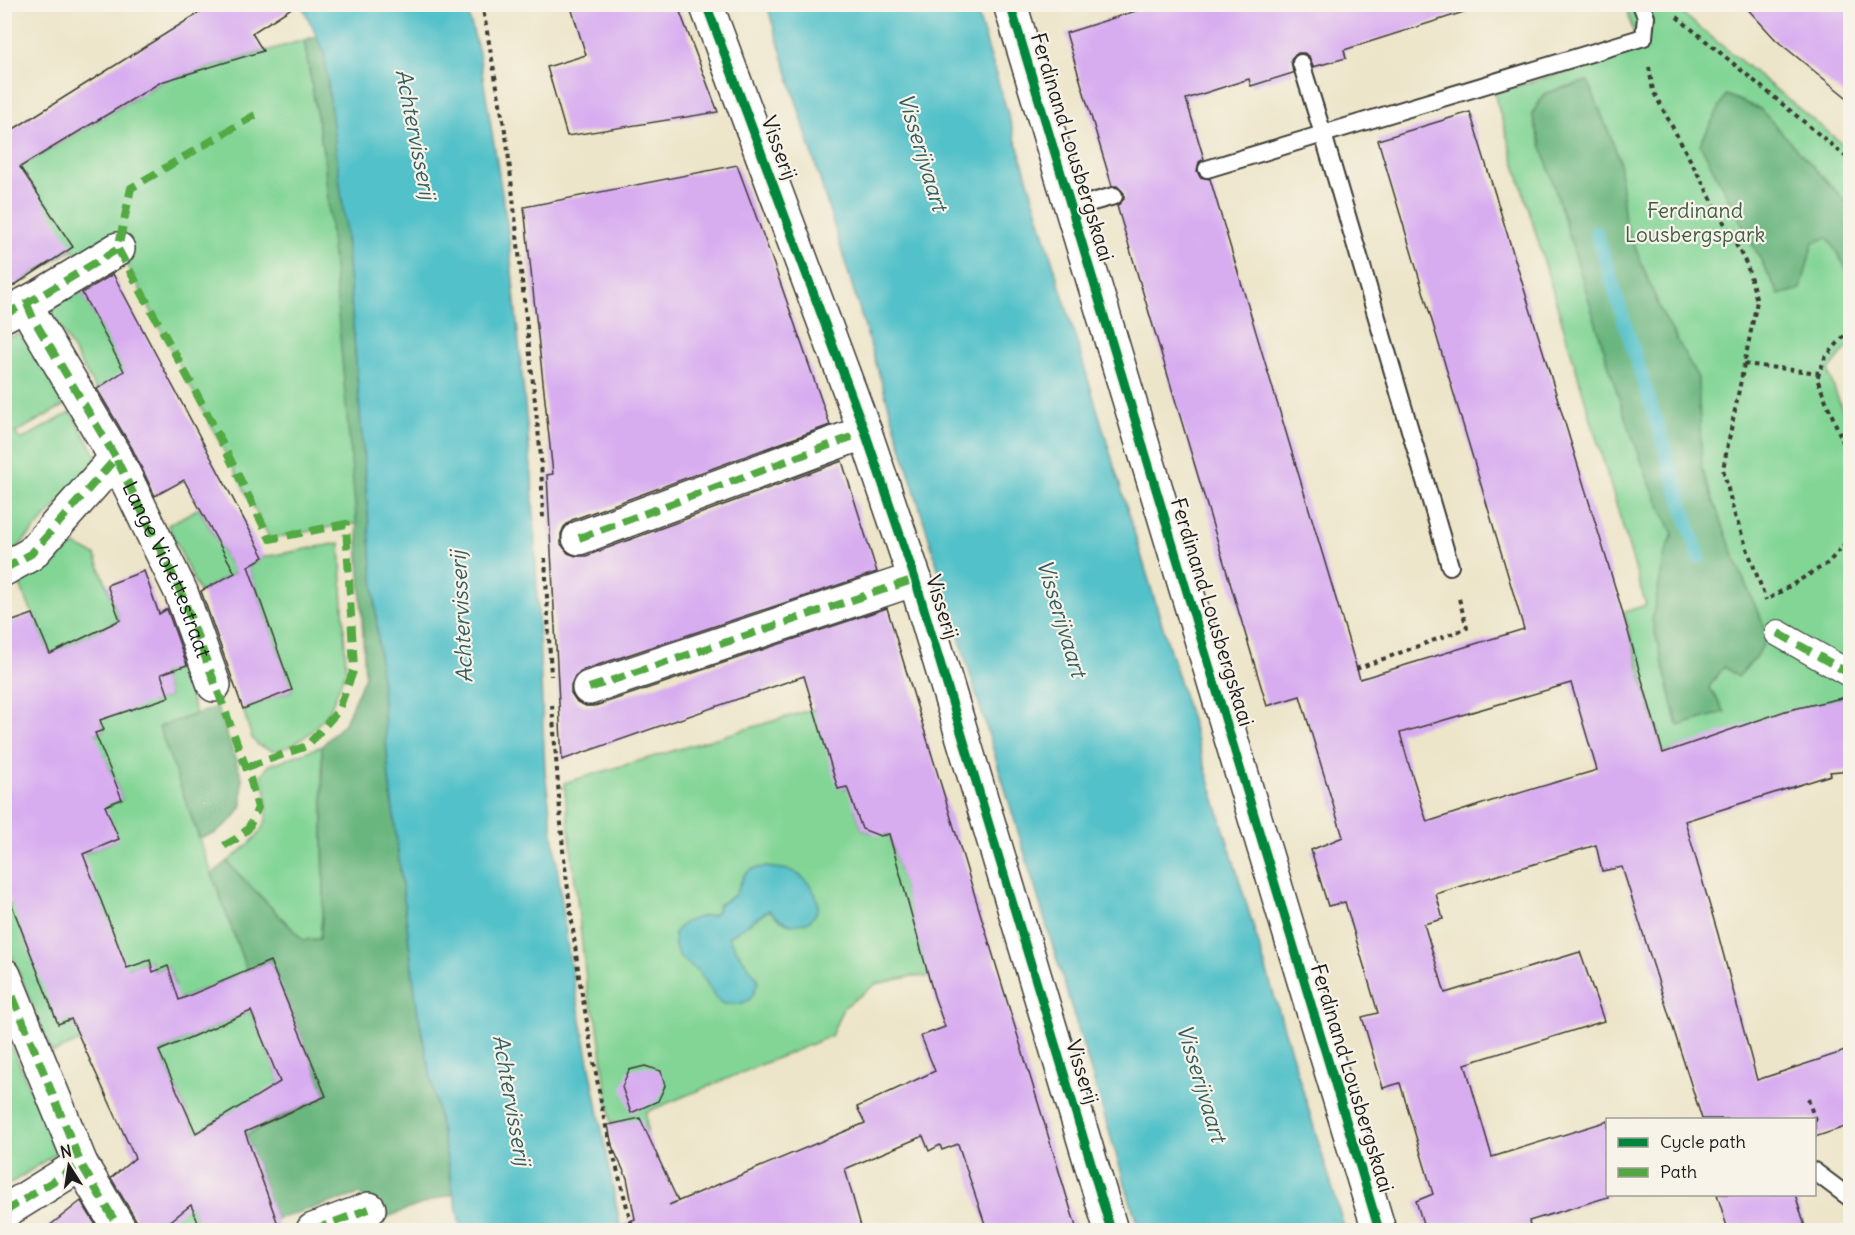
<svg xmlns="http://www.w3.org/2000/svg" width="1855" height="1235" viewBox="0 0 1855 1235" font-family="Delius,sans-serif">
	<style>
		.green { fill: #83d596; stroke: #507859; stroke-width: 1.5; fill-rule: evenodd }
		.forest { fill: #6ab67f; stroke: #43694e; stroke-width: 1.5 }
		.water { fill: #53c1c9; stroke: #386e72; stroke-width: 1.5 }
		.lines { fill: none; stroke-linecap: round; stroke-linejoin: round }
		.stream { stroke: #53c1c9; stroke-width: 14 }
		.building { fill: #d8adf0; fill-rule: evenodd }
		.service-casing { stroke: #3b3a36; stroke-width: 20 }
		.pedestrian-casing { stroke: #3b3a36; stroke-width: 28 }
		.minor-casing { stroke: #3b3a36; stroke-width: 36 }
		.path { stroke: #3b3a36; stroke-width: 4; stroke-dasharray: 4.5 4.5; stroke-linecap: butt }
		.service { stroke: #fff; stroke-width: 16 }
		.pedestrian { stroke: #fff; stroke-width: 26 }
		.minor { stroke: #fff; stroke-width: 33 }
		.quiet { stroke: #52a943; stroke-width: 8; stroke-dasharray: 15 8; stroke-linecap: butt }
		.cycleway-casing { stroke: #f7f3e8; stroke-width: 13 }
		.cycleway { stroke: #00873e; stroke-width: 9 }
		.labels { text-anchor: middle; stroke-width: 4.5; stroke-linejoin: round; paint-order: stroke }
		.street-label { font-size: 21px; fill: #1c1c1c; stroke: #f7f3e8 }
		.park-label { font-size: 21px; fill: #405d47; stroke: #f7f3e8 }
		.water-label { font-size: 22px; font-style: italic; fill: #325e61; stroke: #f7f3e8 }
	</style>
	<rect width="100%" height="100%" fill="#f7f3e8"/>
	<filter id="ink" filterUnits="userSpaceOnUse"><feTurbulence type="fractalNoise" baseFrequency=".0167" numOctaves="2"/><feDisplacementMap in="SourceGraphic" scale="12" xChannelSelector="R" yChannelSelector="G"/><feConvolveMatrix kernelMatrix="1 2 1 2 8 2 1 2 1" color-interpolation-filters="sRGB"/></filter>
	<filter id="wash" filterUnits="userSpaceOnUse"><feTurbulence type="fractalNoise" baseFrequency=".008" numOctaves="4" result="noise"/><feDisplacementMap in="SourceGraphic" scale="24" xChannelSelector="R" yChannelSelector="G"/><feGaussianBlur stdDeviation="1.35" result="paint"/><feColorMatrix in="noise" values="0 0 0 0 0 0 0 0 0 0 0 0 0 0 0 0 0 1.4 0 .05"/><feComposite in="paint" operator="in"/></filter>
	<g filter="url(#wash)">
		<rect width="100%" height="100%" fill="#ede5c9"/>
		<g class="green">
			<path d="M1625 5H1652L1653 8 1672 5 1850 150V344L1828 372 1850 431V721L1846 697 1817 705 1663 753 1624 612 1646 605 1494 93 1639 50Z"/>
			<path d="M304 40 324 157 342 314 357 524H346L270 539 119 249 80 260 73 249 19 283 9 266 4 177 163 81Z"/>
			<path d="M75 280 175 463 145 478 119 433 130 427 105 384 96 390 44 299Z"/>
			<path d="M18 334 27 340 68 403 15 433 21 440 71 412 96 454V463L5 561 4 421 7 420 4 414 5 338Z"/>
			<path d="M199 508 235 573 199 592 168 525Z"/>
			<path d="M340 543 346 670 329 712 310 733 292 745 274 751 258 745 252 738 243 709 292 690 248 566 264 557Z"/>
			<path d="M75 545 95 555 120 620 50 654 17 578Z"/>
			<path d="M180 667 196 714 159 727 247 971 52 1053 5 939V906L76 873 71 860 118 839 112 823 59 821 122 799 104 755 58 775 50 752 104 730 96 711 138 668 151 703 169 697 161 674ZM150 960 153 972 168 966 175 986 58 1023 110 974Z"/>
			<path d="M817 708 839 789 856 786 860 801 855 809 862 829 871 833 883 829 885 835 889 834 930 977 913 976 876 984 843 1008 831 1036 646 1112 647 1134 625 1121 611 1124 597 1020 588 997 564 783Z"/>
			<path d="M322 746 324 897 320 939 303 940 227 862C263 834 277 822 261 775L270 765Z"/>
			<path d="M251 1011 292 1111 246 1135 234 1110 196 1133 159 1051Z"/>
			<path d="M4 1028 57 1153 5 1187H4Z"/>
			<path d="M178 1170 201 1230H159L165 1226Z"/>
		</g>
		<g class="forest">
			<path d="M317 36 324 51 345 224 389 777 417 1008 454 1194 436 1199 381 1219 360 1194 276 1219 246 1135 326 1096 270 961 247 971 212 874 227 862 303 940 320 939 324 897 322 746 345 722 365 676 358 539 324 157 304 40Z"/>
			<path d="M1588 81 1619 158 1625 222 1660 309 1698 378 1702 470 1739 569 1768 635 1757 656 1738 677 1724 667 1709 687 1725 712 1678 726 1652 620 1665 554 1673 534 1648 480 1619 399 1532 114 1545 93Z"/>
			<path d="M1726 95 1760 109 1850 206V275L1828 238 1813 242 1801 289 1779 295 1700 144Z"/>
			<path d="M217 707 242 778V805L234 818 214 834 199 838 159 727Z"/>
		</g>
		<g class="water">
			<path d="M302 5H466L479 53 508 230 532 477 545 772 569 957 621 1230H461L417 1008 389 777 345 224 324 52Z"/>
			<path d="M767 5H975L1345 1230H1139Z"/>
			<path d="M764 867C773 868 783 868 792 871 809 878 829 905 810 920 806 924 797 924 792 925L779 919 769 910 728 937 741 957 757 977 758 982 753 995 749 1000 740 1004H723L716 998 700 973 680 957 675 947 674 933 685 922 704 916 713 915 717 911 718 905 735 895 744 875 752 869Z"/>
		</g>
		<g class="lines">
			<path class="stream" d="M1596 232 1699 557"/>
		</g>
		<g id="blocks">
			<g class="building">
				<path d="M213 4H298L252 33 263 51 161 82 20 167 73 247 4 292V135Z"/>
				<path d="M570 4H677L718 112 567 136 547 67 586 55Z"/>
				<path d="M1158 4H1463L1464 12 1344 50 1346 58 1313 67 1309 56 1304 53H1298L1294 56 1291 60 1293 73 1251 86 1249 79 1186 99 1204 159 1199 162 1197 171 1200 177 1210 179 1360 679 1524 629 1378 140 1470 112 1619 600 1663 753 1785 711 1846 697 1851 721V770L1830 772 1831 775 1685 821 1718 934 1757 1080 1851 1049V1125L1815 1137V1119H1702L1622 867 1602 871 1596 845 1436 894 1443 919 1424 924 1445 993 1580 952 1604 1021 1465 1064 1492 1157 1608 1121V1197L1529 1221 1531 1230H1425L1416 1201 1433 1194 1400 1083 1383 1088 1362 1017 1378 1013 1345 902 1328 906 1311 850 1343 837 1300 696 1267 706 1117 206 1124 199V193L1117 186H1112L1066 33ZM1571 683 1597 770 1513 795V794L1427 822 1409 765 1400 733Z"/>
				<path d="M1743 4H1851V101L1776 40Z"/>
				<path d="M737 165 772 259 830 425 572 520 564 527 561 534V544L568 553 576 556H586L842 461 877 572 583 670 575 676 571 685V693L577 702 586 706H595L887 608 1077 1230H987L958 1144 942 1150 940 1145 929 1151 923 1136 845 1169 862 1230H610L635 1219 627 1178 612 1146 608 1125 640 1118 678 1201 669 1205 865 1123 857 1107 935 1071 921 1036 945 1027 934 996 889 834 880 836 862 829 847 787 838 789 804 676 562 760 547 475 553 474 524 207Z"/>
				<path d="M113 274 264 557 248 566 292 690 243 709 201 591 235 573 184 480 155 496 132 448 97 389 124 371 82 293Z"/>
				<path d="M144 571 159 614 167 609 187 665 161 674 169 697 100 720 104 730 95 733 122 799 105 806 119 839 83 854 127 968 150 960 153 972 168 966 179 1000 270 961 326 1096 245 1132 280 1230H201L191 1205 159 1230H139L136 1220 111 1178 135 1158 71 1019 58 1024 4 885V624L33 614 50 654 120 620 107 585ZM251 1011 280 1082 196 1133 159 1051Z"/>
				<path d="M645 1066 661 1071 665 1086 658 1101 631 1113 622 1087 629 1070Z"/>
				<path d="M1717 1194H1795L1806 1230H1728Z"/>
				<path d="M81 1201 99 1230H44Z"/>
			</g>
		</g>
	</g>
	<g filter="url(#ink)">
		<use href="#blocks" fill-opacity="0" stroke="#3b3a36" stroke-width="1.5"/>
		<g class="lines">
			<defs>
				<g id="service">
					<path d="M1207 169 1323 134 1301 63"/>
					<path d="M1071 208 1114 196"/>
					<path d="M1450 566 1323 134 1644 37 1646 17 1641 4"/>
					<path d="M1814 1171 1850 1198"/>
				</g>
				<path id="pedestrian" d="M1778 633 1850 674"/>
				<g id="minor">
					<path d="M706 4 865 432 915 579 1111 1230"/>
					<path d="M1010 4 1379 1230"/>
					<path d="M27 304 34 320 116 458"/>
					<path d="M4 315 42 295 118 249"/>
					<path d="M579 538 865 432"/>
					<path id="s1" d="M4 569 31 554 116 458 181 592 214 685"/>
					<path d="M589 688 915 579"/>
					<path d="M4 975 81 1164 120 1230"/>
					<path d="M4 1212 81 1164"/>
					<path d="M313 1230 369 1209"/>
				</g>
			</defs>
			<use href="#service" class="service-casing"/>
			<use href="#pedestrian" class="pedestrian-casing"/>
			<use href="#minor" class="minor-casing"/>
			<g class="path">
				<path d="M482 4 507 142 541 457 543 520"/>
				<path d="M1677 17 1850 160"/>
				<path d="M1649 67 1653 91 1747 265 1757 301 1723 469 1734 513 1766 600"/>
				<path d="M1850 329 1825 358 1817 379 1850 459"/>
				<path d="M1744 364 1819 373"/>
				<path d="M545 558 551 676"/>
				<path d="M1770 598 1828 563 1850 538"/>
				<path d="M1356 669 1467 628 1458 595"/>
				<path d="M552 705 563 850 579 977 604 1119 633 1230"/>
				<path d="M1808 1099 1816 1123"/>
			</g>
			<use href="#service" class="service"/>
			<use href="#pedestrian" class="pedestrian"/>
			<use href="#minor" class="minor"/>
			<g class="quiet">
				<path d="M27 304 34 320 116 458"/>
				<path d="M4 315 42 295 118 249"/>
				<path d="M579 538 865 432"/>
				<path d="M4 569 31 554 116 458 181 592 250 778 258 808 248 829 236 839 218 849"/>
				<path d="M1778 633 1850 674"/>
				<path d="M589 688 915 579"/>
				<path d="M247 767 307 746 338 711 354 669 346 524 270 539 205 409 118 249 131 188 257 114"/>
				<path d="M4 975 81 1164 120 1230"/>
				<path d="M4 1212 81 1164"/>
				<path d="M313 1230 369 1209"/>
			</g>
			<defs>
				<g id="cycleway">
					<path d="M706 4 865 432 915 579 1111 1230"/>
					<path d="M1010 4 1379 1230"/>
				</g>
			</defs>
			<use href="#cycleway" class="cycleway-casing"/>
			<use href="#cycleway" class="cycleway"/>
		</g>
	</g>
	<g class="labels">
		<g class="street-label">
			<text transform="translate(1072 147) rotate(73)" y="7">Ferdinand Lousbergskaai</text>
			<text transform="translate(779 148) rotate(70)" y="7">Visserij</text>
			<text dy="7" stroke="none"><textPath href="#s1" startOffset="282">Lange Violettestraat</textPath></text>
			<text transform="translate(942 607) rotate(73)" y="7">Visserij</text>
			<text transform="translate(1212 612) rotate(73)" y="7">Ferdinand Lousbergskaai</text>
			<text transform="translate(1082 1072) rotate(73)" y="7">Visserij</text>
			<text transform="translate(1352 1078) rotate(73)" y="7">Ferdinand Lousbergskaai</text>
		</g>
		<g class="park-label">
			<text x="1695" y="218">Ferdinand<tspan x="1695" dy="24">Lousbergspark</tspan></text>
		</g>
		<g class="water-label">
			<text transform="translate(416 134) rotate(79)" y="8">Achtervisserij</text>
			<text transform="translate(923 152) rotate(73)" y="8">Visserijvaart</text>
			<text transform="translate(461 617) rotate(-93)" y="8">Achtervisserij</text>
			<text transform="translate(1062 618) rotate(73)" y="8">Visserijvaart</text>
			<text transform="translate(1202 1083) rotate(73)" y="8">Visserijvaart</text>
			<text transform="translate(512 1100) rotate(80)" y="8">Achtervisserij</text>
		</g>
	</g>
	<rect width="1855" height="1235" fill="none" stroke="#f7f3e8" stroke-width="24"/>
	<rect x="1606" y="1118" width="210" height="78" fill="#f7f3e8" stroke="#9f9d96" stroke-width="1.5"/>
	<rect x="1618" y="1138" width="30" height="9" fill="#00873e" stroke="#9f9d96" stroke-width="1.5"/>
	<text x="1660" y="1148" font-size="18" fill="#1c1c1c">Cycle path</text>
	<rect x="1618" y="1168" width="30" height="9" fill="#52a943" stroke="#9f9d96" stroke-width="1.5"/>
	<text x="1660" y="1178" font-size="18" fill="#1c1c1c">Path</text>
	<g transform="translate(69 1166) rotate(348)" stroke="#f7f3e8" stroke-width="4.5" paint-order="stroke">
	<path d="M0-4.5L10 22L0 15L-10 22Z" fill="#1c1c1c"/>
	<text y="-9" font-size="16" font-weight="bold" text-anchor="middle" fill="#1c1c1c">N</text>
	</g>
</svg>
